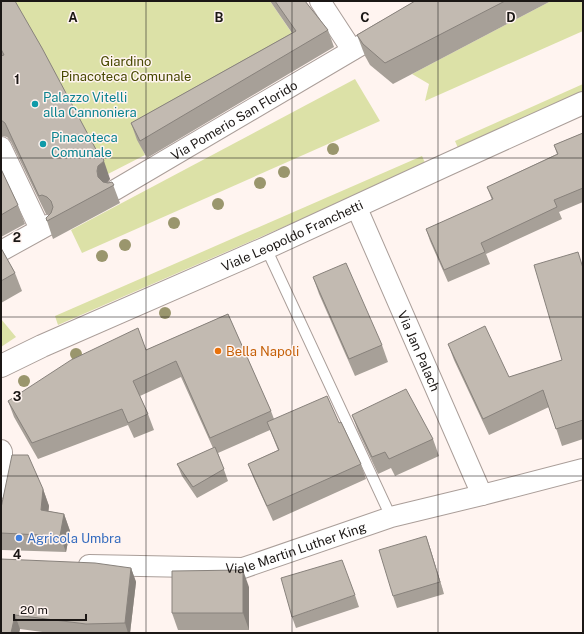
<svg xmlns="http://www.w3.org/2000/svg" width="584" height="634" viewBox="0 0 584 634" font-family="'Public Sans',sans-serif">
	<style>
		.green { fill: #dce1a7 }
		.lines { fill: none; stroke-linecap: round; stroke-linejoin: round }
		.service-casing { stroke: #aa9e99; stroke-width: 12 }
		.minor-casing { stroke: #aa9e99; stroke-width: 22 }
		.secondary-casing { stroke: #aa9e99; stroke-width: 24 }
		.service { stroke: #fff; stroke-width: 10 }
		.minor { stroke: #fff; stroke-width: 20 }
		.secondary { stroke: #fff; stroke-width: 22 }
		.tree { fill: #9a966d }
		.wall { fill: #a7a098 }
		.shaded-wall { fill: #88827c }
		.building { fill: #c2bab1; stroke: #88827c }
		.grid { fill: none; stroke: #1b1715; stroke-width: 1; stroke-opacity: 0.55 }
		.culture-dot { fill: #0f9aa8; stroke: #fff4f0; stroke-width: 1.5 }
		.food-dot { fill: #e8710a; stroke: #fff4f0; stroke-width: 1.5 }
		.shop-dot { fill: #3f7fe0; stroke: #fff4f0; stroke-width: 1.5 }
		.labels { text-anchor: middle; stroke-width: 3; stroke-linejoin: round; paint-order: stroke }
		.park-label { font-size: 13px; fill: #484901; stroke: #fff4f0 }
		.culture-label { font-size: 13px; fill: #0d838f; stroke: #fff4f0; text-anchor: start }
		.street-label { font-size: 13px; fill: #1b1715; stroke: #fff4f0 }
		.food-label { font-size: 13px; fill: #c56008; stroke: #fff4f0; text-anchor: start }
		.shop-label { font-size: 13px; fill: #366cbe; stroke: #fff4f0; text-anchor: start }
		.grid-label { font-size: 13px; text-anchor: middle; font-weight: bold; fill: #1b1715; stroke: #fff4f0; stroke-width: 3; stroke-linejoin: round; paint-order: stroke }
	</style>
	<rect width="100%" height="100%" fill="#fff4f0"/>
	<g class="green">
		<path d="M11 1H270L302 48 138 140 145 155 106 175Z"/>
		<path d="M551 1H583V31L425 101 429 84 412 74Z"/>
		<path d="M355 79 380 121 82 253 71 230Z"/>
		<path d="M583 84V91L458 148 455 141Z"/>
		<path d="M422 156 426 165 58 325 55 316Z"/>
		<path d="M1 319 16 337 1 347Z"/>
	</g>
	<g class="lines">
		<defs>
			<path id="service" d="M266 248 391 517"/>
			<g id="minor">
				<path d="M320 1 352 50"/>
				<path d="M1 147 40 229"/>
				<path id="s1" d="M115 190 385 31"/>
				<path id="s2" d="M356 206 482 495"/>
				<path d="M1 251 48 225"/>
				<path d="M1 450 2 452V474L1 488"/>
				<path id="s3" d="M89 565 243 568 391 517 482 495 583 469"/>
			</g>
			<g id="secondary">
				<path id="s4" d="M1 366 42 346 266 248 446 165 583 103"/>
			</g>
		</defs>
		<use href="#service" class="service-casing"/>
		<use href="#minor" class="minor-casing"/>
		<use href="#secondary" class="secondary-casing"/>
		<use href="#service" class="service"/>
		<use href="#minor" class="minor"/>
		<use href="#secondary" class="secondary"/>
	</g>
	<g class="tree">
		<circle cx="333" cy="149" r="6"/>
		<circle cx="284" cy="172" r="6"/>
		<circle cx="260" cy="183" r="6"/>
		<circle cx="218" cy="204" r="6"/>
		<circle cx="174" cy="223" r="6"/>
		<circle cx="125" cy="245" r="6"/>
		<circle cx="102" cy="256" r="6"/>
		<circle cx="165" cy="313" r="6"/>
		<circle cx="76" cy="354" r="6"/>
		<circle cx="24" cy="381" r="6"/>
	</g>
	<g class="wall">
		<path d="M1 1 110 179 107 183 112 182 120 203 53 239 46 218 50 214H46L11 142 7 137 2 136H1V56H2L1 55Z"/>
		<path d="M270 1H305L328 30 334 47 147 158 137 140 131 123 292 33Z"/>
		<path d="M415 1H551L393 84 370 65 365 56 357 35Z"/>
		<path d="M583 133V202L559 212 562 219 486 254 490 264 448 282 430 241 426 229 492 200 487 187 557 154 554 145Z"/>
		<path d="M1 169 18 205 25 224 1 237Z"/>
		<path d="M1 248 15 273 22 291 1 303Z"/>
		<path d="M583 265V439L562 446 549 407 489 435 454 360 448 344 509 377 562 360Z"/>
		<path d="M313 277 382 345 388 362 355 376 319 294Z"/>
		<path d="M228 314 271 411 274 419 339 423 361 464 366 479 273 521 254 479 248 464 278 450 270 430 218 453 228 481 197 498 182 476 177 464 213 448 181 377 140 396 148 414 154 430 134 438 128 425 38 459 14 417 8 401 146 350Z"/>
		<path d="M352 415 433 439 439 456 395 476 391 468 378 474 358 431Z"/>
		<path d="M43 489 49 506 48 511 64 514 70 531 66 552 2 550 1 548V508Z"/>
		<path d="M426 536 430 548 444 594 397 608 393 596Z"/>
		<path d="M1 559 131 568 136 582 130 633H50L20 629 19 633H1Z"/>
		<path d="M249 587V630H178L172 613Z"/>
		<path d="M355 595 359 607 296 628 292 617Z"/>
	</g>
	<g class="shaded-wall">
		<path d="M104 161 110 179 105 185 98 177 97 171 98 166Z"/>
		<path d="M43 489 49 506 47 527 41 510Z"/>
		<path d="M64 514 70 531 66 552 60 536Z"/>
		<path d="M426 536 430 548 444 594 440 582Z"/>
		<path d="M131 568 136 582 130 633H128L125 623Z"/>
		<path d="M243 570 249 587V630L243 613Z"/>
		<path d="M15 615 20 629 19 633H11Z"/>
	</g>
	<g class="building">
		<path d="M1 1H15L42 48 100 157 102 156 104 161 98 166 97 171 98 177 103 182 108 183 112 182 114 185 47 221 46 218 51 213 53 207 51 201 47 197 42 195 39 196 5 123 1 120V56L4 55 1 49Z"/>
		<path d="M275 1H305L328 30 140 141 131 123 296 31Z"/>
		<path d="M415 1H505L385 63 363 44 357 35Z"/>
		<path d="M583 133V188L554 200 557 207 481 243 485 252 444 270 426 229 493 199 487 187 558 154 554 145Z"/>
		<path d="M1 169 18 205 1 215Z"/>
		<path d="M1 248 15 273 1 281Z"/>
		<path d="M578 252 583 268V420L556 429 543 390 483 419 448 344 485 326 509 377 562 360 534 265Z"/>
		<path d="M346 263 382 345 349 359 313 277Z"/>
		<path d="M228 314 271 411 210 438 176 361 133 381 148 414 128 423 122 409 32 443 8 401 71 360 138 328 146 350Z"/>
		<path d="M406 389 433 439 389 459 385 452 372 457 352 415Z"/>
		<path d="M327 396 339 423 341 422 361 464 267 506 248 464 279 450 267 422Z"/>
		<path d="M215 447 224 469 193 487 177 464Z"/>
		<path d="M12 455H28L43 489 41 510 64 514 60 536 1 533V508Z"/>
		<path d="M426 536 440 582 393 596 379 550Z"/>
		<path d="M1 559 95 563 131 568 125 623 86 624 15 615 11 633H1Z"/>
		<path d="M342 560 355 595 292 617 281 578Z"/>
		<path d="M243 570V613H172V571Z"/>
	</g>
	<path class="grid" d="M146 1V633M292 1V633M438 1V633M1 158H583M1 317H583M1 476H583"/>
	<g class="culture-dot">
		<circle cx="35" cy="104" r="4"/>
		<circle cx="43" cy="144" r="4"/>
	</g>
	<circle class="food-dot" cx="218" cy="351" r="4"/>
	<circle class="shop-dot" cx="19" cy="538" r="4"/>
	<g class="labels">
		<g class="park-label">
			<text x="126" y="66">Giardino<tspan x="126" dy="15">Pinacoteca Comunale</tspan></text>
		</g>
		<g class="culture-label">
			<text x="43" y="102">Palazzo Vitelli<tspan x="43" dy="15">alla Cannoniera</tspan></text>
			<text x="51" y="142">Pinacoteca<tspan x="51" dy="15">Comunale</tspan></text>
		</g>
		<g class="street-label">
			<text dy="5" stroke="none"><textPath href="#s1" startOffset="138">Via Pomerio San Florido</textPath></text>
			<text dy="5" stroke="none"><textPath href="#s4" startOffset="319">Viale Leopoldo Franchetti</textPath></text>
			<text dy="5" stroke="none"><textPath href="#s2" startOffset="158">Via Jan Palach</textPath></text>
			<text dy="5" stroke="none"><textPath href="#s3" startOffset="210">Viale Martin Luther King</textPath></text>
		</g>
		<g class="food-label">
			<text x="226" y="356">Bella Napoli</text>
		</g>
		<g class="shop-label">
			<text x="27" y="543">Agricola Umbra</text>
		</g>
	</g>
	<g class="grid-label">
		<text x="73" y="22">A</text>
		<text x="219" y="22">B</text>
		<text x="365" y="22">C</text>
		<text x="511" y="22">D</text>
		<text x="17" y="84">1</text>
		<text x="17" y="242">2</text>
		<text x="17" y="401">3</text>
		<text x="17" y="559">4</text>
	</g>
	<rect width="584" height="634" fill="none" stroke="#1b1715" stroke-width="4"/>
	<path d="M14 614v6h72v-6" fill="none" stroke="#1b1715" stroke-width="2"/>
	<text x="20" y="614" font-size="12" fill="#1b1715" stroke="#fff4f0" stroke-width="3" paint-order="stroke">20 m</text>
</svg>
